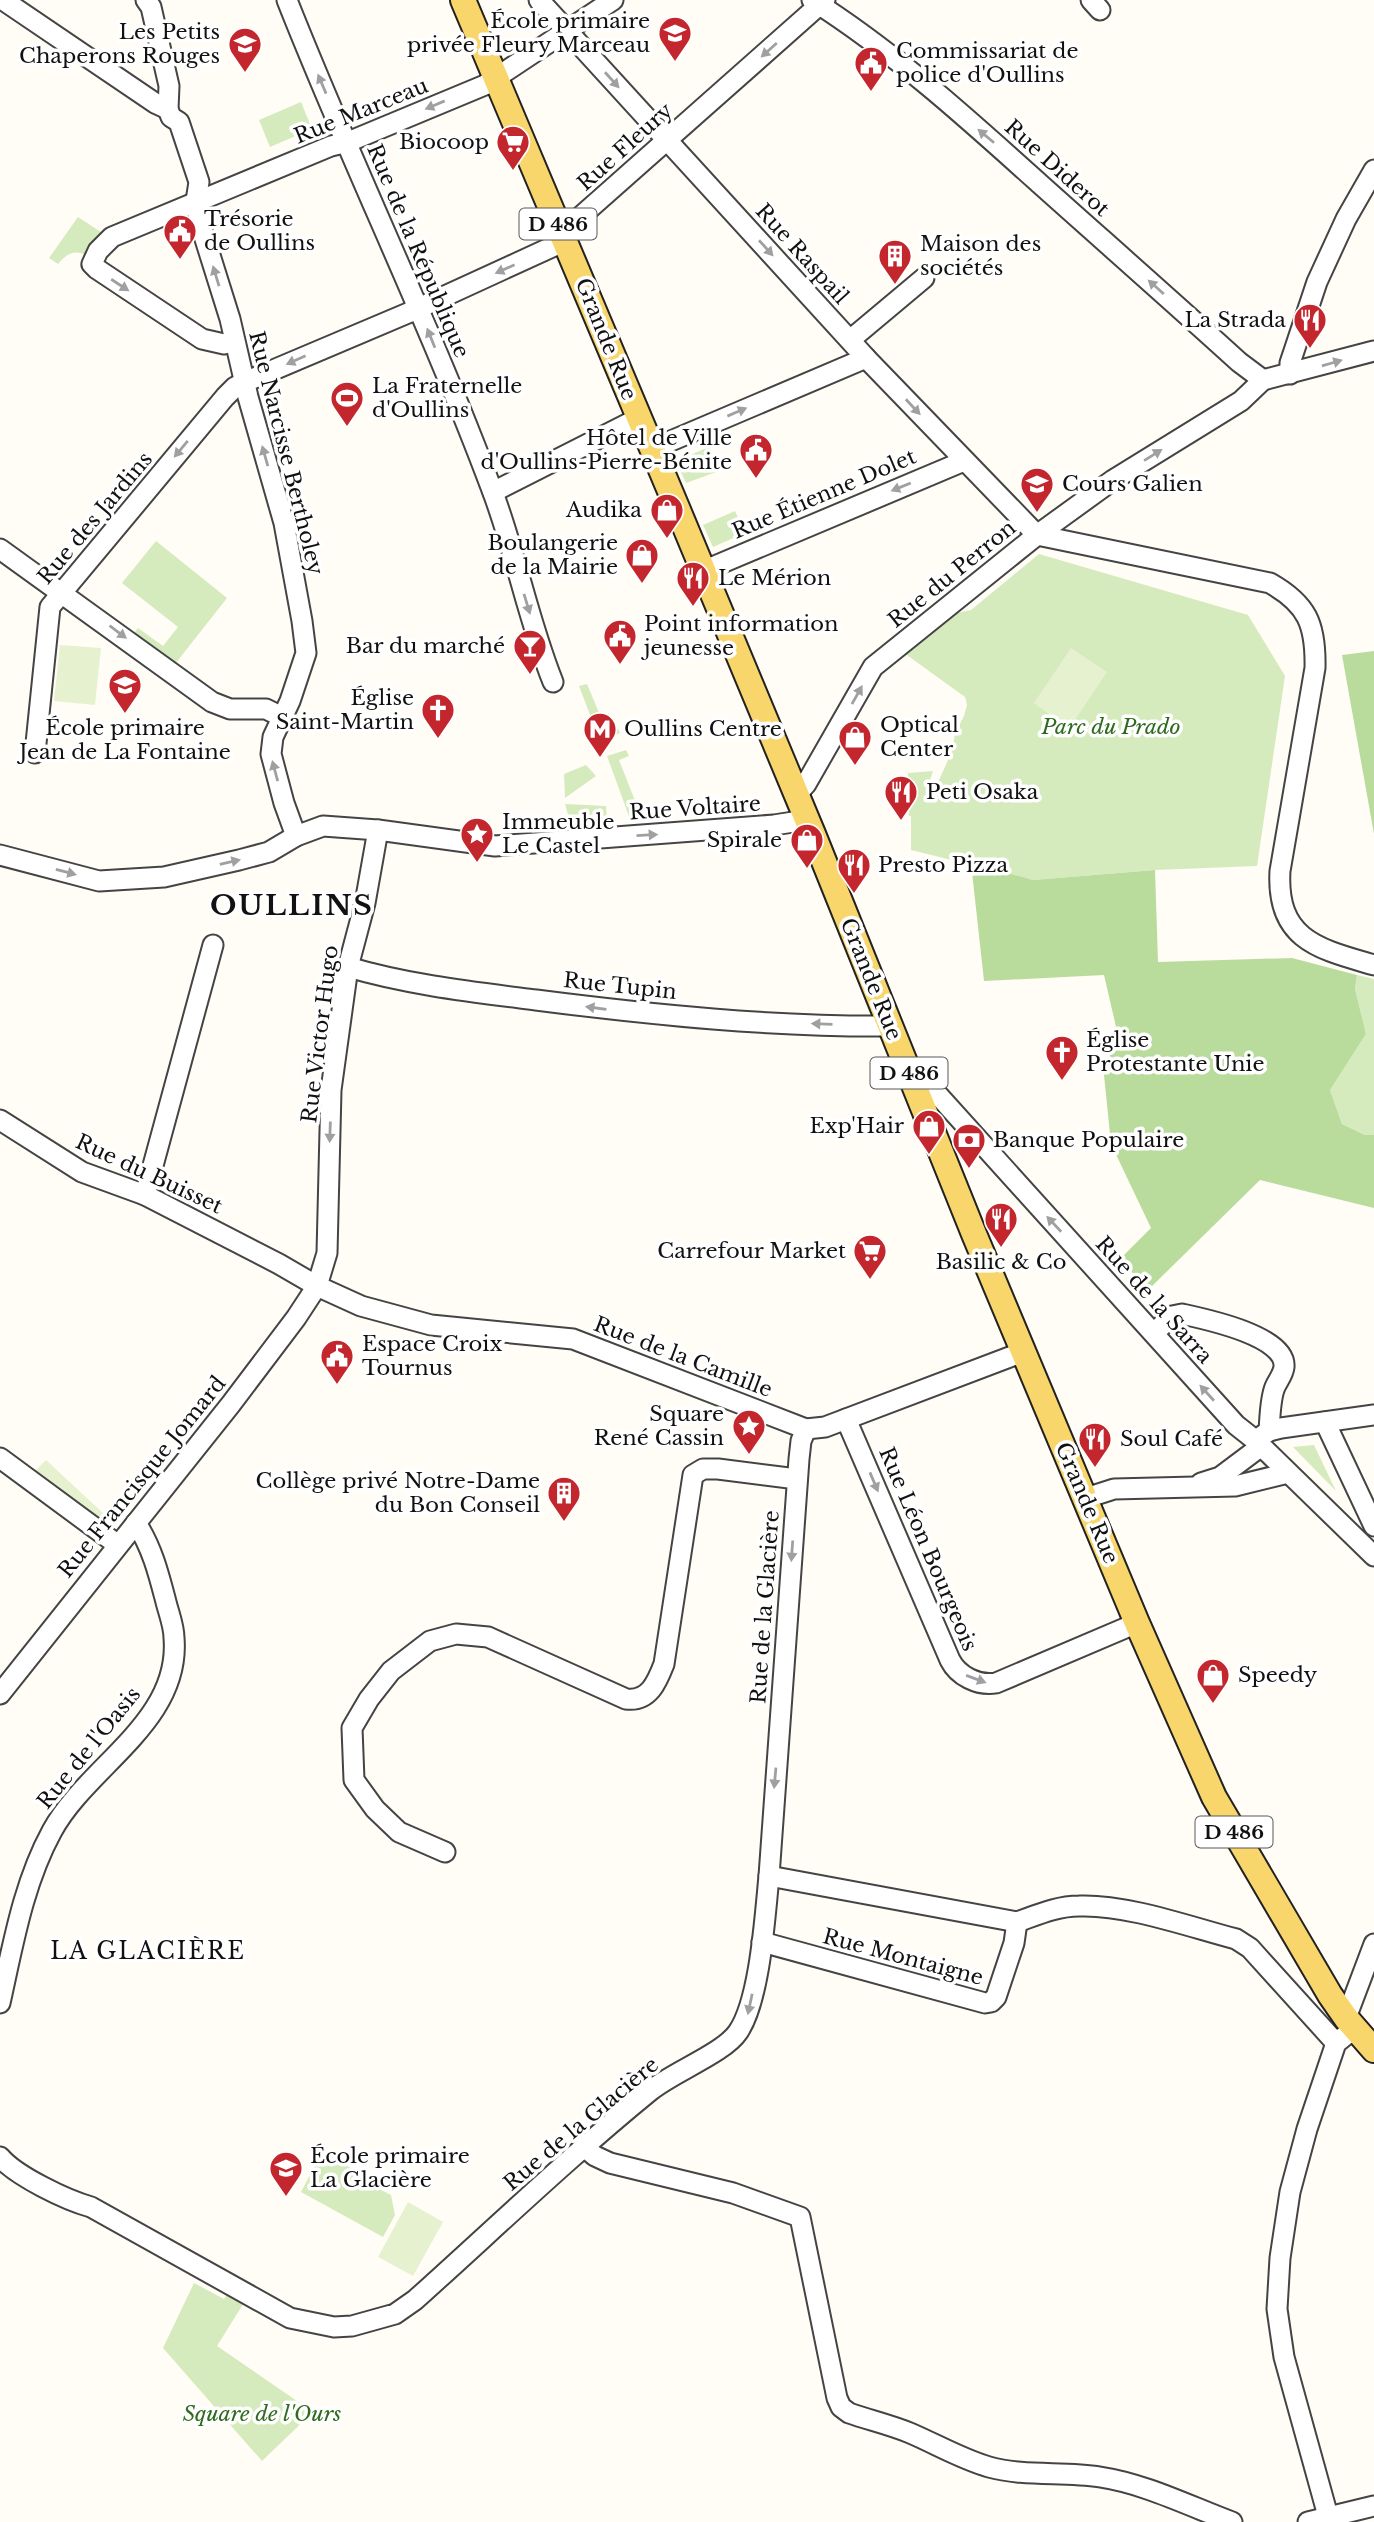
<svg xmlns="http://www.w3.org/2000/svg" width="1374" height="2522" viewBox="0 0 1374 2522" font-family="'Libre Baskerville',serif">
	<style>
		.green { fill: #d5ebbd }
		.forest { fill: #b9dc9c }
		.pitch { fill: #e6f2cf }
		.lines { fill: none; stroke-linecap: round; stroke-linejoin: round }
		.minor-casing { stroke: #444; stroke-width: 23 }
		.major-casing { stroke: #222; stroke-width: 28 }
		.minor { stroke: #fff; stroke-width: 19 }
		.major { stroke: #f9d66b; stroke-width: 24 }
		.oneway { fill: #a0a0a0 }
		.labels { text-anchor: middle; stroke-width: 7; stroke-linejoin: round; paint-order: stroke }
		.shield { fill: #fff; stroke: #585858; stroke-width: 2 }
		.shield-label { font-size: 19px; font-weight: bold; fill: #111 }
		.poi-label { font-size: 21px; fill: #111; stroke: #fff; text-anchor: start }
		.street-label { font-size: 21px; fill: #111; stroke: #fff }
		.park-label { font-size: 21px; font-style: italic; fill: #2f6b1f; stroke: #fff }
		.neighbourhood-label { font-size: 23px; letter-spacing: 2px; fill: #111; stroke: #fff }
		.district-label { font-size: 28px; font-weight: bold; letter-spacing: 2px; fill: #111; stroke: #fff }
	</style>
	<rect width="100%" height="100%" fill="#fffdf5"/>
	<g class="green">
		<path d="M301 102 312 129 270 147 259 120Z"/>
		<path d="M78 217 104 234 88 256C75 249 67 253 58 264L49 258Z"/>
		<path d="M709 447 719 471 686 483 676 461Z"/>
		<path d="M735 511 745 533 713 547 703 525Z"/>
		<path d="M156 541 227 598 175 664 134 633 138 628 163 646 178 627 122 583Z"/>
		<path d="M1039 554 1248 615 1285 676 1257 866 1155 870 1033 880 911 850V816H909L908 773 933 771 929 783 939 780 952 751 955 733 964 716 967 705 965 697 904 653 952 614 971 610Z"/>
		<path d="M587 684 607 732 618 729 620 733 600 741 579 686Z"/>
		<path d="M626 750 629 756 619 760 641 816 630 819 607 756Z"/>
		<path d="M586 765 596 776 565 798 564 774Z"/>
		<path d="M565 804 606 806 607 823 570 822Z"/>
		<path d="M1357 975 1374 979V1135H1365L1342 1124 1330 1090 1366 1034 1355 989Z"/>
		<path d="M1314 1445 1336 1491 1293 1447Z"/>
		<path d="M323 2150 355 2171 366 2176 381 2190 391 2195 395 2215 383 2237 301 2192Z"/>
		<path d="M194 2283 224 2299 229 2292 245 2301 217 2346 313 2412 262 2461 163 2348Z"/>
	</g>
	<g class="forest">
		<path d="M1374 651V834L1342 655Z"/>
		<path d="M971 863 1033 880 1155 870 1158 962 1292 958 1357 975 1355 989 1366 1034 1330 1090 1342 1124 1365 1135H1374V1208L1260 1180 1148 1290 1120 1259 1151 1228 1111 1144 1104 1075 1117 1031 1104 975 984 981Z"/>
	</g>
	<g class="pitch">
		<path d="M60 645 101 648 95 705 54 701Z"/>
		<path d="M1071 648 1107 672 1069 729 1034 703Z"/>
		<path d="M46 1460 105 1515 101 1519 35 1471Z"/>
		<path d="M408 2202 443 2222 413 2276 378 2257Z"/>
	</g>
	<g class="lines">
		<defs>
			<g id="minor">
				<path d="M3 0 155 103 168 109"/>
				<path d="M146 0 151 7 169 86 168 109 171 117 179 122 199 182 196 201 199 220 230 319 248 397 284 523 302 621 306 653 290 701 273 737 271 754 284 803 296 836"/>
				<path d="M287 0C352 165 430 324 492 490 516 553 528 620 553 682"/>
				<path d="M539 0 866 358 1037 535 1270 583C1307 604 1316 624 1315 668L1280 871C1276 940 1319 949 1374 965"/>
				<path d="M812 0C894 52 968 119 1040 184 1106 243 1173 302 1239 362L1263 380"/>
				<path d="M1091 0 1100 10"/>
				<path d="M850 340 924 278"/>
				<path d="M234 342 224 344 202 339 97 269 92 264 98 251 112 237 331 146 348 142 485 85 613 0"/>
				<path d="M1290 374V363L1317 282 1346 219 1374 170"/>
				<path d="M652 449 866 358"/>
				<path d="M493 492 639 418"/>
				<path d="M0 549 212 702 230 709H266L282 717"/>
				<path d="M703 571 964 461"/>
				<path d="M35 753 50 607 225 397 235 387 245 382 408 313 554 246 571 225 825 0"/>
				<path d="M796 795 806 784 873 667 1037 535 1113 480 1241 401 1263 380 1374 351"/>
				<path d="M0 855 99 881 164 877 239 860 269 852 296 836 323 826 378 830 495 846 774 825 806 820"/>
				<path d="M348 967C409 985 473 992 536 1000 653 1015 773 1027 891 1026"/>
				<path d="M906 1068 920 1075 1236 1425 1255 1440 1374 1556"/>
				<path d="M0 1120 82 1172 145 1195 279 1264 317 1286 361 1306 431 1325 573 1339 806 1429 825 1427 1023 1352"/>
				<path d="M145 1195 213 945"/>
				<path d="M1154 1333 1172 1316 1182 1314C1205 1319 1287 1336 1284 1367 1283 1375 1278 1380 1275 1387 1270 1399 1270 1418 1269 1431"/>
				<path d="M846 1419 950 1660C958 1676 978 1686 996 1683L1137 1623"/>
				<path d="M1325 1422 1374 1526"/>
				<path d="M1259 1438 1269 1431 1281 1428 1374 1415"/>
				<path d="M0 1458 118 1545"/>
				<path d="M1201 1483 1220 1477 1260 1447"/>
				<path d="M1086 1498 1114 1489 1235 1486 1288 1473"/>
				<path d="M0 1694 231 1404 296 1318 317 1286 327 1253 331 1090 348 967 365 903 378 830"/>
				<path d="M445 1852 399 1832 375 1809 354 1780 352 1728 369 1699 391 1671 430 1641 456 1634 488 1637 626 1699C649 1702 657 1682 664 1664L693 1475 703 1469H718L797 1479"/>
				<path d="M769 1876 1017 1922C1037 1915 1057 1906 1079 1906 1126 1904 1190 1927 1236 1939L1250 1948 1336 2043"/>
				<path d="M762 1942 985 2003 991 2002 996 1997 1014 1943 1017 1922"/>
				<path d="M0 2003C13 1945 23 1884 52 1831 87 1766 181 1722 174 1638 174 1626 169 1614 166 1602 159 1575 152 1547 136 1523"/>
				<path d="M1346 2018 1374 1944"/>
				<path d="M584 2147 595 2156 610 2163 733 2193 800 2217 837 2398 841 2407 849 2413C869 2420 891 2425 910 2433 936 2444 961 2459 989 2467 1025 2477 1064 2471 1100 2477 1146 2484 1189 2506 1232 2522"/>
				<path d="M0 2157C16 2176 66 2200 91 2207L290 2318 334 2327 352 2326 395 2314 415 2300C493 2230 569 2157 650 2091 673 2072 724 2053 738 2032 760 2000 765 1916 769 1876L799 1459 801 1441 806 1429"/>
				<path d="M1328 2516 1284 2357 1277 2309 1280 2258 1290 2192 1307 2129 1336 2043 1346 2035"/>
				<path d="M1308 2522 1374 2506"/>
			</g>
			<path id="major" d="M463 0 678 510 813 834 974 1234 1137 1623 1214 1797 1330 1995 1346 2018 1374 2050"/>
		</defs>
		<use href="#minor" class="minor-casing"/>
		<use href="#major" class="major-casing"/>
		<use href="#minor" class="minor"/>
		<use href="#major" class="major"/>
	</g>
	<defs><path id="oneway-solid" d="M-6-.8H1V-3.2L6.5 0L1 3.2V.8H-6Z" transform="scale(1.75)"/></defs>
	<g class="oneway">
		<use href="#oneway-solid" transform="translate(769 50) rotate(138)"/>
		<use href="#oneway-solid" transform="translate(612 80) rotate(48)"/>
		<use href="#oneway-solid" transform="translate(322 84) rotate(-113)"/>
		<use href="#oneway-solid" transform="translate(435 105) rotate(157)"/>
		<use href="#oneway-solid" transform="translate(986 136) rotate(-140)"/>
		<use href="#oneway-solid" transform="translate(766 248) rotate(48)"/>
		<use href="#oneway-solid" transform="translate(505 269) rotate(156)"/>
		<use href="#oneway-solid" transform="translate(216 276) rotate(-107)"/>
		<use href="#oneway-solid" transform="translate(120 285) rotate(33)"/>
		<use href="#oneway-solid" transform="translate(1156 287) rotate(-138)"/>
		<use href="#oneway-solid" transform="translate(431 338) rotate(-112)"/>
		<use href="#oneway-solid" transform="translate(296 360) rotate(156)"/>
		<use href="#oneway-solid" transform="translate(1332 363) rotate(-16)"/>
		<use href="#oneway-solid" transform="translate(913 407) rotate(47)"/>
		<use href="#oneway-solid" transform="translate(737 412) rotate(-23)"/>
		<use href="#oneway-solid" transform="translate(181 449) rotate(130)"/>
		<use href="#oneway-solid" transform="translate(1153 455) rotate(-32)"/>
		<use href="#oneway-solid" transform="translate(265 456) rotate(-106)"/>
		<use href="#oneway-solid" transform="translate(901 487) rotate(158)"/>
		<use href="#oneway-solid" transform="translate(527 604) rotate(73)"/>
		<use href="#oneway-solid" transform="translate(118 632) rotate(37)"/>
		<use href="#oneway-solid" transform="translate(857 695) rotate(-61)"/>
		<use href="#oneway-solid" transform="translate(275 771) rotate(-105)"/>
		<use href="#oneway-solid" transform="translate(647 835) rotate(-3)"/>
		<use href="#oneway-solid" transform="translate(230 862) rotate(-13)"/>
		<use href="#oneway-solid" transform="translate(66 872) rotate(15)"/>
		<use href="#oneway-solid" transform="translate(596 1008) rotate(-172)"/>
		<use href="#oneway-solid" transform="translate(822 1024) rotate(-178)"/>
		<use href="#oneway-solid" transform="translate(330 1132) rotate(92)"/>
		<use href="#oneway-solid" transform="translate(1054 1224) rotate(-133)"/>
		<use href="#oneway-solid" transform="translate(1207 1393) rotate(-132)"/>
		<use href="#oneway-solid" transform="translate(874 1482) rotate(67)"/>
		<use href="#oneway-solid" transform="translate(792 1551) rotate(94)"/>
		<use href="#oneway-solid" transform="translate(976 1679) rotate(20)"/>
		<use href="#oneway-solid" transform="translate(775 1778) rotate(95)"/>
		<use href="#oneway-solid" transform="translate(750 2004) rotate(102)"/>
	</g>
	<defs>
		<symbol id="school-pin" viewBox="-11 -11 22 30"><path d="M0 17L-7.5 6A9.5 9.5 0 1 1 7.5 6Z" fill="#c4262e" stroke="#fff"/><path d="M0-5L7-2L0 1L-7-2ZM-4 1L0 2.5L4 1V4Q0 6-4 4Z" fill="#fff"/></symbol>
		<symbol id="civic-pin" viewBox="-11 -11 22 30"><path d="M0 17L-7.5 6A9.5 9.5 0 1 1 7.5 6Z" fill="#c4262e" stroke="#fff"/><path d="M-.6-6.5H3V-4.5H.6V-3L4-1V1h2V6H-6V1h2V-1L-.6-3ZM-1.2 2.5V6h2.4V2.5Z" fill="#fff"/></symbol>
		<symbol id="supermarket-pin" viewBox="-11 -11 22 30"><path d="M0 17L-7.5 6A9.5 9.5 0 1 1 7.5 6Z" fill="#c4262e" stroke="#fff"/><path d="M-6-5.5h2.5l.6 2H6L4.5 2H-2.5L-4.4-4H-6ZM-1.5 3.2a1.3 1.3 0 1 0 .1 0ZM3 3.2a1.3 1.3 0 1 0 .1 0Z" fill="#fff"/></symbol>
		<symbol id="building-pin" viewBox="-11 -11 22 30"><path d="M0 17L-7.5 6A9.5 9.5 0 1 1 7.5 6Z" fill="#c4262e" stroke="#fff"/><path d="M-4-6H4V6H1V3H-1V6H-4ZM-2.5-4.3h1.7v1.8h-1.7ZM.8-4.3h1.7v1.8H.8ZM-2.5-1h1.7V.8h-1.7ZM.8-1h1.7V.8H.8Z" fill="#fff"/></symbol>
		<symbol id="restaurant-pin" viewBox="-11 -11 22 30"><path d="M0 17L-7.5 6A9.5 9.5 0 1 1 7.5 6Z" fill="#c4262e" stroke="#fff"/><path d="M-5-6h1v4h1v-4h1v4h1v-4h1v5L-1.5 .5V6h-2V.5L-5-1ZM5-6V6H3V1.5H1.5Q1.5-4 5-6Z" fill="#fff"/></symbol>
		<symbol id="stadium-pin" viewBox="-11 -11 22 30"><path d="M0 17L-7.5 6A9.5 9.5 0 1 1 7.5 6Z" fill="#c4262e" stroke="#fff"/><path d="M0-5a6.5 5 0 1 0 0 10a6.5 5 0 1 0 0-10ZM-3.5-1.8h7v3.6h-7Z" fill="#fff"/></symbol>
		<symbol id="university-pin" viewBox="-11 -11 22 30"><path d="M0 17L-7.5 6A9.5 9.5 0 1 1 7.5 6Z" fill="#c4262e" stroke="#fff"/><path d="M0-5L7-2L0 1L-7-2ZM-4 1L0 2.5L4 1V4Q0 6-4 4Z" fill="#fff"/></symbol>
		<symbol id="shop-pin" viewBox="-11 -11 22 30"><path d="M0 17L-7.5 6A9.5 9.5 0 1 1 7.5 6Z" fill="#c4262e" stroke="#fff"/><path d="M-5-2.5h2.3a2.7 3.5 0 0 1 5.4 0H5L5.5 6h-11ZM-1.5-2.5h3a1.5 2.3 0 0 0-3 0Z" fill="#fff"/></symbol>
		<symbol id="bar-pin" viewBox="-11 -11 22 30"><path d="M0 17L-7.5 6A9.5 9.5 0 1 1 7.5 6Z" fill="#c4262e" stroke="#fff"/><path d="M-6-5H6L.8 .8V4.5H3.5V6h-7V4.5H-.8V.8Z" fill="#fff"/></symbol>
		<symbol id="church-pin" viewBox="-11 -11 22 30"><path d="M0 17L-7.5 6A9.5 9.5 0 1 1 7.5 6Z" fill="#c4262e" stroke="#fff"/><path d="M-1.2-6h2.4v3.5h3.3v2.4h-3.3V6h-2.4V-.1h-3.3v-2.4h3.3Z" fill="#fff"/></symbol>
		<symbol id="metro-pin" viewBox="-11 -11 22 30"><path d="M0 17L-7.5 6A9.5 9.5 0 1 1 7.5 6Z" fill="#c4262e" stroke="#fff"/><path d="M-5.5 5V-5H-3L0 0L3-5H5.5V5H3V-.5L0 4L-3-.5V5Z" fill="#fff"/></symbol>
		<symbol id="sight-pin" viewBox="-11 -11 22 30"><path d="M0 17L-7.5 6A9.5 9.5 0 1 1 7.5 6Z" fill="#c4262e" stroke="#fff"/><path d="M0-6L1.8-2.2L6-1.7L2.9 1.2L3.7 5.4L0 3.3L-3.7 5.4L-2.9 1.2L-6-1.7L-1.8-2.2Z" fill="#fff"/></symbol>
		<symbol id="bank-pin" viewBox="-11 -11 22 30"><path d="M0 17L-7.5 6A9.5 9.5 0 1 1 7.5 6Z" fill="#c4262e" stroke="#fff"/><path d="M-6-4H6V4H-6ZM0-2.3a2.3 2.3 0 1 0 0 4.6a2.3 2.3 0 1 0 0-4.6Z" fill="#fff"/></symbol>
	</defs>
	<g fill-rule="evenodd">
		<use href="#school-pin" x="656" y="14" width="38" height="52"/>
		<use href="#school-pin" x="226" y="25" width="38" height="52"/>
		<use href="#civic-pin" x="852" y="44" width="38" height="52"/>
		<use href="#supermarket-pin" x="494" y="123" width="38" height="52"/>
		<use href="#civic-pin" x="161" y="212" width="38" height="52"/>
		<use href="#building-pin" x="876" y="237" width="38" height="52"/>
		<use href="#restaurant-pin" x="1291" y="301" width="38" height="52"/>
		<use href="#stadium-pin" x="328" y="379" width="38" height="52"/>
		<use href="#civic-pin" x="737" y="431" width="38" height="52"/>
		<use href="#university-pin" x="1018" y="465" width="38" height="52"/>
		<use href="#shop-pin" x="648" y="491" width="38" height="52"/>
		<use href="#shop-pin" x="623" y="536" width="38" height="52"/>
		<use href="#restaurant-pin" x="674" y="559" width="38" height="52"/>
		<use href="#civic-pin" x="601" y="617" width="38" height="52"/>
		<use href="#bar-pin" x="511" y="627" width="38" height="52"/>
		<use href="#school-pin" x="106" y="666" width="38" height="52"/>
		<use href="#church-pin" x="419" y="691" width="38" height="52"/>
		<use href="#metro-pin" x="581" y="710" width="38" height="52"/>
		<use href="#shop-pin" x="836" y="718" width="38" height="52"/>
		<use href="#restaurant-pin" x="882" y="773" width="38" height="52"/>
		<use href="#sight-pin" x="458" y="815" width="38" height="52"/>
		<use href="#shop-pin" x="788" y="821" width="38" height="52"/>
		<use href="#restaurant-pin" x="835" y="846" width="38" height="52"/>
		<use href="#church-pin" x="1043" y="1033" width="38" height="52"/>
		<use href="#shop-pin" x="910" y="1107" width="38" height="52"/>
		<use href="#bank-pin" x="950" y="1121" width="38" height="52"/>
		<use href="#restaurant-pin" x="982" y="1200" width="38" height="52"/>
		<use href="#supermarket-pin" x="851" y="1232" width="38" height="52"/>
		<use href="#civic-pin" x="318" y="1337" width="38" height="52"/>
		<use href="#sight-pin" x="730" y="1407" width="38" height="52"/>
		<use href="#restaurant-pin" x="1076" y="1420" width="38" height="52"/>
		<use href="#building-pin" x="545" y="1474" width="38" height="52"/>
		<use href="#shop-pin" x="1194" y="1656" width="38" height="52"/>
		<use href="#school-pin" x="267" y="2149" width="38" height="52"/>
	</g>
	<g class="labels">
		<g class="shield">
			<rect x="519.5" y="208.5" width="77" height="31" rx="5"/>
			<rect x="870.5" y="1057.5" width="77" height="31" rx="5"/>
			<rect x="1195.5" y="1816.5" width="77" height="31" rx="5"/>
		</g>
		<g class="shield-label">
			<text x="558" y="231">D 486</text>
			<text x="909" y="1080">D 486</text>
			<text x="1234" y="1839">D 486</text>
		</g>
		<g class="poi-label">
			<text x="650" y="28" text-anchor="end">École primaire<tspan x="650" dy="24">privée Fleury Marceau</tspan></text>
			<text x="220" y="39" text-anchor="end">Les Petits<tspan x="220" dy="24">Chaperons Rouges</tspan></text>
			<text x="896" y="58">Commissariat de<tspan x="896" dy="24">police d'Oullins</tspan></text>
			<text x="489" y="149" text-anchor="end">Biocoop</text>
			<text x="204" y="226">Trésorie<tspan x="204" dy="24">de Oullins</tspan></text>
			<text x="920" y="251">Maison des<tspan x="920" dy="24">sociétés</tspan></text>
			<text x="1286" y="327" text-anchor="end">La Strada</text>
			<text x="372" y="393">La Fraternelle<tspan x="372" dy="24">d'Oullins</tspan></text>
			<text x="732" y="445" text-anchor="end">Hôtel de Ville<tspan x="732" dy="24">d'Oullins-Pierre-Bénite</tspan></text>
			<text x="1062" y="491">Cours Galien</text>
			<text x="642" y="517" text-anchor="end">Audika</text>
			<text x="618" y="550" text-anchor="end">Boulangerie<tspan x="618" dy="24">de la Mairie</tspan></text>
			<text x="718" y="585">Le Mérion</text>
			<text x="644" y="631">Point information<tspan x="644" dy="24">jeunesse</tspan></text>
			<text x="505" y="653" text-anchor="end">Bar du marché</text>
			<text x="414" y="705" text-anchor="end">Église<tspan x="414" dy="24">Saint-Martin</tspan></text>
			<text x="880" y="732">Optical<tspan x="880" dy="24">Center</tspan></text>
			<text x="125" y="735" text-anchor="middle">École primaire<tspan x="125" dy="24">Jean de La Fontaine</tspan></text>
			<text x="624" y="736">Oullins Centre</text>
			<text x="926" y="799">Peti Osaka</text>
			<text x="502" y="829">Immeuble<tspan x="502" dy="24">Le Castel</tspan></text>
			<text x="782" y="847" text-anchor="end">Spirale</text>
			<text x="878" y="872">Presto Pizza</text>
			<text x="1086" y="1047">Église<tspan x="1086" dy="24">Protestante Unie</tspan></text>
			<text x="904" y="1133" text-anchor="end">Exp'Hair</text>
			<text x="993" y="1147">Banque Populaire</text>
			<text x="846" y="1258" text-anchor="end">Carrefour Market</text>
			<text x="1001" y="1269" text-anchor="middle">Basilic &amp; Co</text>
			<text x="362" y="1351">Espace Croix<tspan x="362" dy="24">Tournus</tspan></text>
			<text x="724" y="1421" text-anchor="end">Square<tspan x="724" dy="24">René Cassin</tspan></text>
			<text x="1120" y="1446">Soul Café</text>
			<text x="540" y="1488" text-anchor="end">Collège privé Notre-Dame<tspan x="540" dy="24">du Bon Conseil</tspan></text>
			<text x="1238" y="1682">Speedy</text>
			<text x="310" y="2163">École primaire<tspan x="310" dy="24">La Glacière</tspan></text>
		</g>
		<g class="street-label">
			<text transform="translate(361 111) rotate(-22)" y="7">Rue Marceau</text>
			<text transform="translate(625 147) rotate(-42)" y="7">Rue Fleury</text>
			<text transform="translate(1057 168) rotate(42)" y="7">Rue Diderot</text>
			<text transform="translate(418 251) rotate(67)" y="7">Rue de la République</text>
			<text transform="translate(802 254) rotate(48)" y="7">Rue Raspail</text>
			<text transform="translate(606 339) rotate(68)" y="7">Grande Rue</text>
			<text transform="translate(286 453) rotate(76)" y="7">Rue Narcisse Bertholey</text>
			<text transform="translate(824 494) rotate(-23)" y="7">Rue Étienne Dolet</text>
			<text transform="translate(95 518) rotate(-50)" y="7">Rue des Jardins</text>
			<text transform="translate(952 574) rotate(-39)" y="7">Rue du Perron</text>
			<text transform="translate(695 808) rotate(-4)" y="7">Rue Voltaire</text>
			<text transform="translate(871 979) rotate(68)" y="7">Grande Rue</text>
			<text transform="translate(620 986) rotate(6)" y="7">Rue Tupin</text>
			<text transform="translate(320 1034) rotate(-83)" y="7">Rue Victor Hugo</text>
			<text transform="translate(149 1174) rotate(25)" y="7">Rue du Buisset</text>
			<text transform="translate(1154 1300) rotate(48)" y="7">Rue de la Sarra</text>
			<text transform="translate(683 1357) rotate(21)" y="7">Rue de la Camille</text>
			<text transform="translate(142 1477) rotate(-51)" y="7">Rue Francisque Jomard</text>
			<text transform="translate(1087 1503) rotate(67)" y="7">Grande Rue</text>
			<text transform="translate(928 1549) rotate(67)" y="7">Rue Léon Bourgeois</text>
			<text transform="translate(765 1607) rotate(-86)" y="7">Rue de la Glacière</text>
			<text transform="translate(89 1748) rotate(-51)" y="7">Rue de l'Oasis</text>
			<text transform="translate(903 1957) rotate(15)" y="7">Rue Montaigne</text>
			<text transform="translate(581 2124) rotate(-40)" y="7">Rue de la Glacière</text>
		</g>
		<g class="park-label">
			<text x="1111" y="734">Parc du Prado</text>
			<text x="262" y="2421">Square de l'Ours</text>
		</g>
		<g class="neighbourhood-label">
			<text x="148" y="1959">LA GLACIÈRE</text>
		</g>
		<g class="district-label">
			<text x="292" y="915">OULLINS</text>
		</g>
	</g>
</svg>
